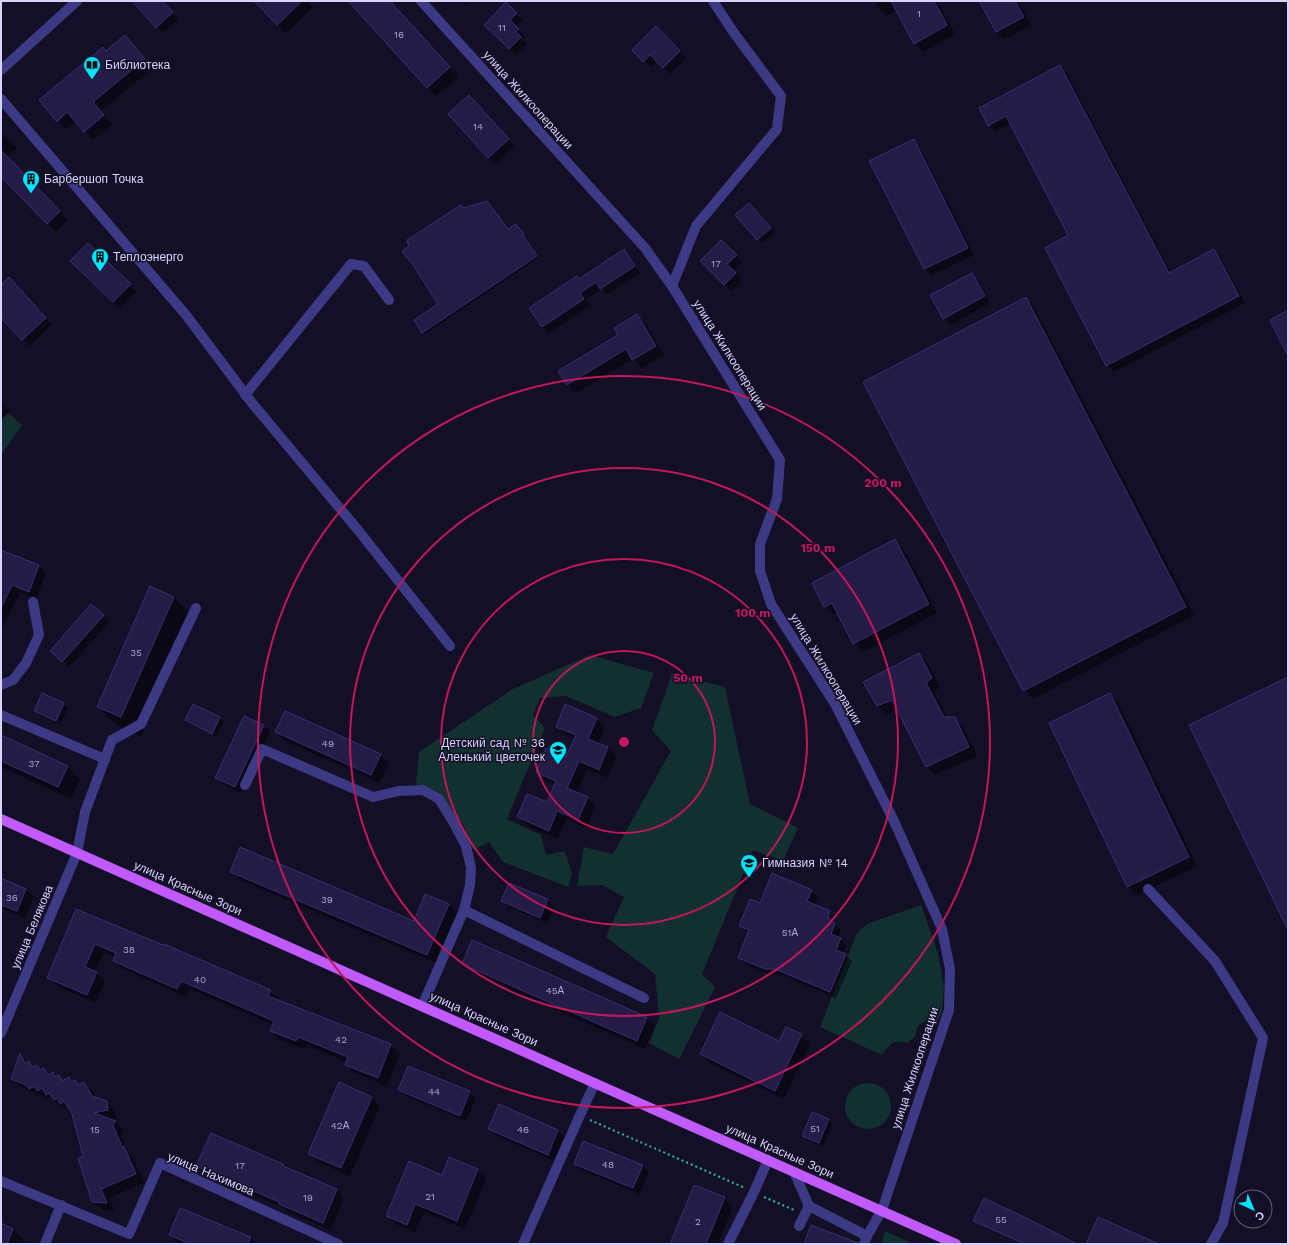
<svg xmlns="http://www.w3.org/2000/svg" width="1289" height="1245" viewBox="0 0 1289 1245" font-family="'Work Sans',sans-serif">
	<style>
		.green { fill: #12302f }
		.shadow { fill: #0007 }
		.building { fill: #241b47; stroke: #3b2d73 }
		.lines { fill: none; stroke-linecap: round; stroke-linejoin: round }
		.path { stroke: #2fb8b0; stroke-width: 2; stroke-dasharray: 2 3; stroke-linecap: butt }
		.minor { stroke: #3d3a85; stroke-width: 10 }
		.major { stroke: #c25bff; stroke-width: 10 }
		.ring { fill: none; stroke: #c2185b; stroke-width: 2 }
		.labels { text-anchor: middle; stroke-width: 3; stroke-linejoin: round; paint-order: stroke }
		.number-label { font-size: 10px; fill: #aca6d1 }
		.poi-label { font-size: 12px; fill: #d9d4ff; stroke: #130f26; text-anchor: start }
		.street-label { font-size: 12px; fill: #d9d4ff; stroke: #130f26 }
		.centre { fill: #c2185b; stroke: #130f26; stroke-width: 2 }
		.ring-label { font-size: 12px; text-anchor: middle; font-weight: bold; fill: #c2185b; stroke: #130f26; stroke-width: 3; stroke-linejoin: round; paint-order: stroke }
	</style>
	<rect width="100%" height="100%" fill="#130f26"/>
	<g class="green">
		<path d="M9 413 22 425 1 455V419Z"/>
		<path d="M590 655 654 673 641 708 615 717 566 696 540 698 533 715 545 728 507 819 541 835 546 855 565 851 572 874 568 887 503 862 489 842 473 850 463 824 446 802 432 790 416 784 419 752 513 689Z"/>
		<path d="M672 674 725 687 750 804 798 828 783 861 753 850 702 974 715 987 679 1059 649 1043 659 1019 655 974 606 937 624 897 602 885 577 886 584 847 613 854 671 751 652 730Z"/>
		<path d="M921 905 938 953 944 988 942 1013 937 1021H925L918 1026 915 1037 907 1043C891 1040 892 1042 882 1055L820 1027 857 933 867 924Z"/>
		<circle cx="868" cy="1106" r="23"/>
		<path d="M885 1231 913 1244H881Z"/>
	</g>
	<g class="shadow">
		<path d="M133 1H161L178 19 163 33Z"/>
		<path d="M256 1H307L313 7 286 33Z"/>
		<path d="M349 1H390L458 77 436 96Z"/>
		<path d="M461 1H472L466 7Z"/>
		<path d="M874 1H937L955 34 924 52 915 43 897 10 886 16 878 7Z"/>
		<path d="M980 1H1018L1031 25 1004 39 997 32Z"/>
		<path d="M506 4 522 20 516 27 525 36 521 39 527 44 516 55 486 25Z"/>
		<path d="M656 28 686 58 670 74 657 61 651 67 633 50Z"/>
		<path d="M125 36 153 68 101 111 112 124 93 140 76 121 66 129 57 121 106 52Z"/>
		<path d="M1060 66 1066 72 1171 273 1214 250 1220 257 1245 303 1114 372 1107 365 1070 235 1011 123 995 131 989 125Z"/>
		<path d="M475 103 514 146 495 164 488 157Z"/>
		<path d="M1 132 17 148 7 157 68 220 56 232 1 175Z"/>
		<path d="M913 141 920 147 974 255 931 275 925 269 870 162Z"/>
		<path d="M463 208 508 230 517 227 525 237H524L538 258 425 334 415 321 439 304Z"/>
		<path d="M753 208 774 233 761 243 757 239Z"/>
		<path d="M721 241 742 262 733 271 742 280 731 291 701 261Z"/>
		<path d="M88 244 136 291 120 308 72 261Z"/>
		<path d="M624 251 630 257 640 273 607 294 602 288 586 300 590 305 549 333 543 327 531 309 579 280Z"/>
		<path d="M972 274 978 281 990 303 951 325 944 318Z"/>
		<path d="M15 285 52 325 29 346 1 316V286Z"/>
		<path d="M1026 298 1034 307 1194 615 1033 699 1024 690Z"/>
		<path d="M637 316 646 324 664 355 642 368 633 359 576 393 568 384 620 335Z"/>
		<path d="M1 403 10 411 1 420Z"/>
		<path d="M895 541 904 549 937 613 863 652 854 643 838 613 834 615 825 606Z"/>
		<path d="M1 551 39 565 46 573 36 599 20 592 1 631Z"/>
		<path d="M174 597 193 617 141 736 118 726 98 707Z"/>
		<path d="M103 616 109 622 69 667 57 657Z"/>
		<path d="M919 654 928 663 940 687 934 692 948 718H954L963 727 977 756 935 775 926 766 898 710 886 714 878 706Z"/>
		<path d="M1110 694 1118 703 1197 866 1137 895 1128 886Z"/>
		<path d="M63 704 68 708 60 724 39 715 35 711Z"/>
		<path d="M194 705 220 718 224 722 216 737 190 724 186 720Z"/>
		<path d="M244 717 264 726 270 732 241 793 222 784 216 778Z"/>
		<path d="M597 719 605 727 598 744 608 748 616 757 607 778 587 769 577 793 587 797 596 806 586 828 566 819 558 839 527 826 518 817 548 804 556 785 546 781 537 772 567 758 575 739 566 735 557 727Z"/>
		<path d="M276 732 380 755 389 764 380 783 285 741Z"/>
		<path d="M1 736 67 766 80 780 71 799 1 767Z"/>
		<path d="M231 872 414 922 448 904 457 913 436 963 240 880Z"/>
		<path d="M1 879 26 890 34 897 25 918 1 908Z"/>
		<path d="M812 891 818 897 815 905 830 912 836 918 834 923 841 930 838 938 846 945 843 954 852 961 836 998 782 975H772L745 964 739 958 749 933 740 925 760 905Z"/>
		<path d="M547 900 554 907 547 923 509 907 502 901Z"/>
		<path d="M77 910 270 991 279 1000V1001L391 1045 400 1054 387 1086 355 1073 346 1065 347 1062 306 1045 305 1049 280 1040 271 1031 273 1025 190 989 186 997 123 969 114 960 115 957 104 952 95 972 105 981 96 1003 57 986 48 978Z"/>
		<path d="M463 964 646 1018 655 1026 645 1049 472 973Z"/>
		<path d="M787 1028 801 1035 810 1044 784 1099 710 1063 701 1054 780 1042Z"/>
		<path d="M20 1055 34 1067 37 1066 42 1070 44 1069 50 1075 52 1073 57 1077 59 1076 63 1081 69 1079 72 1082 75 1081 80 1085 84 1083 93 1092 96 1099 106 1102 115 1110 116 1118 110 1119 116 1122 124 1130 121 1134 128 1152 132 1156 144 1183 109 1198 115 1211 102 1210 93 1201 84 1156 71 1111 69 1112 65 1107 63 1108 50 1097 47 1099 43 1095 39 1097 33 1092 21 1087 12 1078Z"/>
		<path d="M399 1090 469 1092 476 1098 466 1121 406 1096Z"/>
		<path d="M372 1098 380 1106 350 1176 318 1162 309 1154Z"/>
		<path d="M499 1106 558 1131 564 1137 554 1161 496 1135 489 1129Z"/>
		<path d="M828 1120 832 1124 823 1146 807 1140 803 1136Z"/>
		<path d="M575 1164 642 1165 649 1172 640 1194 582 1170Z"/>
		<path d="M283 1165 286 1168 337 1190 344 1198 331 1230 288 1212 284 1208 205 1174 198 1166Z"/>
		<path d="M477 1170 486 1179 465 1229 424 1212 415 1233 396 1224 387 1216 443 1176Z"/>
		<path d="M724 1198 733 1207 718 1244H671Z"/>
		<path d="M975 1221 1062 1237 1078 1244H1024Z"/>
		<path d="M1 1225 13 1229 26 1243 25 1244H1Z"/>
		<path d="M170 1235 251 1238 257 1244H179Z"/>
	</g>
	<g class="building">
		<path d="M132 1H162L173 12 156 28Z"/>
		<path d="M254 1H302L277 25Z"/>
		<path d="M348 1H390L450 67 427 88Z"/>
		<path d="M891 1H934L947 25 914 44Z"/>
		<path d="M979 1H1015L1024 17 996 32Z"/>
		<path d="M506 2 517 13 510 20 519 29 516 32 521 37 509 49 484 25Z"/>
		<path d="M656 26 680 51 663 68 650 55 643 62 632 50Z"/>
		<path d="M125 35 145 59 93 102 104 115 84 132 67 112 57 122 39 100 103 47 106 51Z"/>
		<path d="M1060 65 1169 273 1214 249 1239 296 1106 366 1045 248 1068 235 1006 116 988 126 979 108Z"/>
		<path d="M469 95 509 139 488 158 448 114Z"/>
		<path d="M914 139 968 248 924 269 869 161Z"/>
		<path d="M1 150 60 211 47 224 1 177Z"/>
		<path d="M487 201 508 229 516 224 524 234 523 235 537 256 422 333 414 320 438 304 413 265 402 251 409 246 407 240 461 205 464 208Z"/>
		<path d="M749 203 771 228 757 240 735 215Z"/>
		<path d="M721 240 737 255 727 264 736 273 724 285 700 261Z"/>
		<path d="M88 243 131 284 113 302 70 261Z"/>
		<path d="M624 249 635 266 600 289 596 282 580 293 584 299 542 327 529 308 577 276 579 279Z"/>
		<path d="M972 273 985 296 943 319 930 295Z"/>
		<path d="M9 277 46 318 22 340 1 318V285Z"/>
		<path d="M1026 297 1186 607 1023 691 863 382Z"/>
		<path d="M1288 310V356L1270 320Z"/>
		<path d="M637 314 656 346 632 360 626 349 567 385 558 371 618 335 614 328Z"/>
		<path d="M895 539 929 604 853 644 832 603 824 607 812 583Z"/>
		<path d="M1 550 39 565 29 592 12 585 1 608Z"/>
		<path d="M150 586 174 597 121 717 97 707Z"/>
		<path d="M91 604 104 615 62 662 50 651Z"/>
		<path d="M919 653 932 678 926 683 944 717H955L969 747 926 767 892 700 877 706 863 682Z"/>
		<path d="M1288 677V930L1189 725Z"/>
		<path d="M42 693 64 703 56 721 34 711Z"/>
		<path d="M1110 693 1189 857 1127 887 1049 723Z"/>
		<path d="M193 704 220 717 212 734 185 720Z"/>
		<path d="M565 704 597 718 588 739 608 747 599 770 579 761 567 788 588 797 578 820 557 811 549 831 517 817 527 794 547 802 556 781 536 772 546 748 566 757 576 735 556 727Z"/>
		<path d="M285 711 381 754 371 775 275 732Z"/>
		<path d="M244 716 264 725 235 787 215 778Z"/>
		<path d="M1 735 68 766 58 787 1 761Z"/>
		<path d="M240 847 414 921 425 894 449 904 427 955 230 872Z"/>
		<path d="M772 873 812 890 807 901 830 911 828 917 835 923 831 934 841 938 836 950 846 954 830 992 775 969H765L738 958 749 930 739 926 750 899 760 903Z"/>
		<path d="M1 878 26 889 17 911 1 905Z"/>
		<path d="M509 883 548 899 540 918 501 901Z"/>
		<path d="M76 909 163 945 164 944 271 990 268 996 391 1044 378 1078 345 1065 348 1057 298 1037 296 1041 270 1031 274 1021 181 981 177 989 113 961 116 953 95 944 85 967 97 972 87 995 47 978Z"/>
		<path d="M472 940 647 1017 637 1041 462 964Z"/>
		<path d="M720 1012 779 1041 786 1027 802 1034 775 1091 700 1054Z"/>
		<path d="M20 1053 25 1063 29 1061 32 1067 37 1065 40 1070 44 1068 48 1075 53 1072 55 1077 59 1075 62 1081 69 1077 71 1082 75 1080 78 1085 84 1082 92 1096 107 1101 108 1110 94 1113 116 1121 113 1125 122 1147 124 1146 136 1174 101 1189 107 1203 92 1202 78 1158 83 1156 72 1114 64 1101 60 1104 57 1098 54 1100 49 1093 46 1095 42 1088 37 1091 35 1086 29 1089 26 1085 11 1079Z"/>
		<path d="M408 1066 470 1091 460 1116 398 1090Z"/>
		<path d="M339 1082 372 1097 341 1168 308 1154Z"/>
		<path d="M499 1104 558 1130 548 1155 488 1129Z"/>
		<path d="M812 1112 829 1119 819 1143 802 1136Z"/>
		<path d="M211 1133 283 1164V1166L337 1189 323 1223 279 1204V1202L196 1166Z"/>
		<path d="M583 1141 643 1165 633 1188 574 1164Z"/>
		<path d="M449 1157 478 1169 457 1221 415 1204 407 1225 386 1216 409 1161 442 1175Z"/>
		<path d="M694 1185 725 1197 706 1244H670Z"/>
		<path d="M984 1198 1032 1221 1077 1244H1025L973 1221Z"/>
		<path d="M180 1208 251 1237 248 1244H190L169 1235Z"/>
		<path d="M1098 1217 1159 1244H1086Z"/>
		<path d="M1 1223 13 1229 7 1244H1Z"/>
		<path d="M811 1225 858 1243V1244H804Z"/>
	</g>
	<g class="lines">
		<g class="path">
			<path d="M590 1120 745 1188"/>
			<path d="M764 1197 794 1210"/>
		</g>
		<g class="minor">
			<path d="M421 1 645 248 672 286 780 460 777 499 760 544V571L771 604 835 704 894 821 942 929 950 969 949 1010 882 1210 867 1236 864 1244"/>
			<path d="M1 70 77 1"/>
			<path d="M1 99 186 315 252 403 358 530 450 646"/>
			<path d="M672 286 696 226 777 129 781 96 734 33 713 1"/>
			<path d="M245 395 351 264 364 266 389 300"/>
			<path d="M1 685 13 680 26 663 39 635 33 602"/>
			<path d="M1 715 105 759"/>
			<path d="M245 785 262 749 373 797 399 791 423 790 439 799 451 818 466 846 471 868 470 885 464 910"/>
			<path d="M1148 889 1215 961 1263 1038 1223 1223 1211 1244"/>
			<path d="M422 1006 464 910 644 998"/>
			<path d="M1 1033 77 853 85 812 112 740 141 724 196 608"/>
			<path d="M794 1172 809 1206 867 1236"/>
			<path d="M1 1181 129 1234 160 1163 338 1244"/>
			<path d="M799 1226 809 1206"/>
			<path d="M45 1244 61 1205"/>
			<path d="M523 1244 580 1115 595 1083"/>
			<path d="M728 1244 754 1192 768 1160"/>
		</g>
		<path class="major" d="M1 819 956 1244"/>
	</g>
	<g class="ring">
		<circle cx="624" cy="742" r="91"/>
		<circle cx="624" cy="742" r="183"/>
		<circle cx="624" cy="742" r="274"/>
		<circle cx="624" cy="742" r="366"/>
	</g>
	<defs>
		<symbol id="library-pin" viewBox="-11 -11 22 30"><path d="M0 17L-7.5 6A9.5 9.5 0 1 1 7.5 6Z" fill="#00e5ff" stroke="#130f26"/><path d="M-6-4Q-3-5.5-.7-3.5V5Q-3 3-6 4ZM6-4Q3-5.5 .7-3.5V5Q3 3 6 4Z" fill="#111"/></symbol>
		<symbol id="building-pin" viewBox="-11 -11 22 30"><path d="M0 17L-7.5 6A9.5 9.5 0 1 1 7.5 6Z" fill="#00e5ff" stroke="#130f26"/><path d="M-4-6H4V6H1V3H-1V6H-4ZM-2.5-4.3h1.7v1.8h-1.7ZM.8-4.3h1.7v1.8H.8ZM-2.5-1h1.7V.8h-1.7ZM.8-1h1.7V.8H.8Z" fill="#111"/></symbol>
		<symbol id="school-pin" viewBox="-11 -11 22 30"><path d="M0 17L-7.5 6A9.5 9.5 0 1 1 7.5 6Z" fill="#00e5ff" stroke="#130f26"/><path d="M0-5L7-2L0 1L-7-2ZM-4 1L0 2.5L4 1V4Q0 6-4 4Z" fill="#111"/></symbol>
	</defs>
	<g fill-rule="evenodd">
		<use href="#library-pin" x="82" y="55" width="20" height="27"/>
		<use href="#building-pin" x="21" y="169" width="20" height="27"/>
		<use href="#building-pin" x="90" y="247" width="20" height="27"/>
		<use href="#school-pin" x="548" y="740" width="20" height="27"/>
		<use href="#school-pin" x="739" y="853" width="20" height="27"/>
	</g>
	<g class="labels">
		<g class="number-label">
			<text x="919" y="17">1</text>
			<text x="502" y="31">11</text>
			<text x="399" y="38">16</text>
			<text x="478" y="130">14</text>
			<text x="716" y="267">17</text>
			<text x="136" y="656">35</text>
			<text x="328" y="747">49</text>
			<text x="34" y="767">37</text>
			<text x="12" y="901">36</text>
			<text x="327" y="903">39</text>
			<text x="790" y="936">51А</text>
			<text x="129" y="953">38</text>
			<text x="200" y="983">40</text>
			<text x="555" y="994">45А</text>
			<text x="341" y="1043">42</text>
			<text x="434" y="1095">44</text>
			<text x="340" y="1129">42А</text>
			<text x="815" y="1132">51</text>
			<text x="95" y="1133">15</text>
			<text x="523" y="1133">46</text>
			<text x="608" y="1168">48</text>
			<text x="240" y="1169">17</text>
			<text x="430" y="1200">21</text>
			<text x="308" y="1201">19</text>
			<text x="1001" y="1223">55</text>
			<text x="698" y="1225">2</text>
		</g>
		<g class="poi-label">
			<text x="105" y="69">Библиотека</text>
			<text x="44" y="183">Барбершоп Точка</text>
			<text x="113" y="261">Теплоэнерго</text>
			<text x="545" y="747" text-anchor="end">Детский сад № 36<tspan x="545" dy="14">Аленький цветочек</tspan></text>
			<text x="762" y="867">Гимназия № 14</text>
		</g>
		<g class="street-label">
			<text transform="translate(528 100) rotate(48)" y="4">улица Жилкооперации</text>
			<text transform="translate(730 355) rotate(58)" y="4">улица Жилкооперации</text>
			<text transform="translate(826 669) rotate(59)" y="4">улица Жилкооперации</text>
			<text transform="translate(188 888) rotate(24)" y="4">улица Красные Зори</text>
			<text transform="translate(32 927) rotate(-67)" y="4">улица Белякова</text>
			<text transform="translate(484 1019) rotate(24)" y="4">улица Красные Зори</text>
			<text transform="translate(915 1068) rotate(-72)" y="4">улица Жилкооперации</text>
			<text transform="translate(780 1151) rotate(24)" y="4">улица Красные Зори</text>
			<text transform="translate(211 1174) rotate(23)" y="4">улица Нахимова</text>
		</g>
	</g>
	<circle cx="624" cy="742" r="6" class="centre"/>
	<g class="ring-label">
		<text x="883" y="487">200 m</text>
		<text x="818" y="552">150 m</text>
		<text x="753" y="617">100 m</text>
		<text x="688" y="682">50 m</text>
	</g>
	<rect width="1289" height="1245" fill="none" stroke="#d9d4ff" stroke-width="4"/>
	<g transform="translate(1253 1209) rotate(136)"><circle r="19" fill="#130f26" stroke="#625e7d"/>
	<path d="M0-3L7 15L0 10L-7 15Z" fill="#00e5ff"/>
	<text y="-6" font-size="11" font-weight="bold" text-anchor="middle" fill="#d9d4ff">С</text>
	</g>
</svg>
